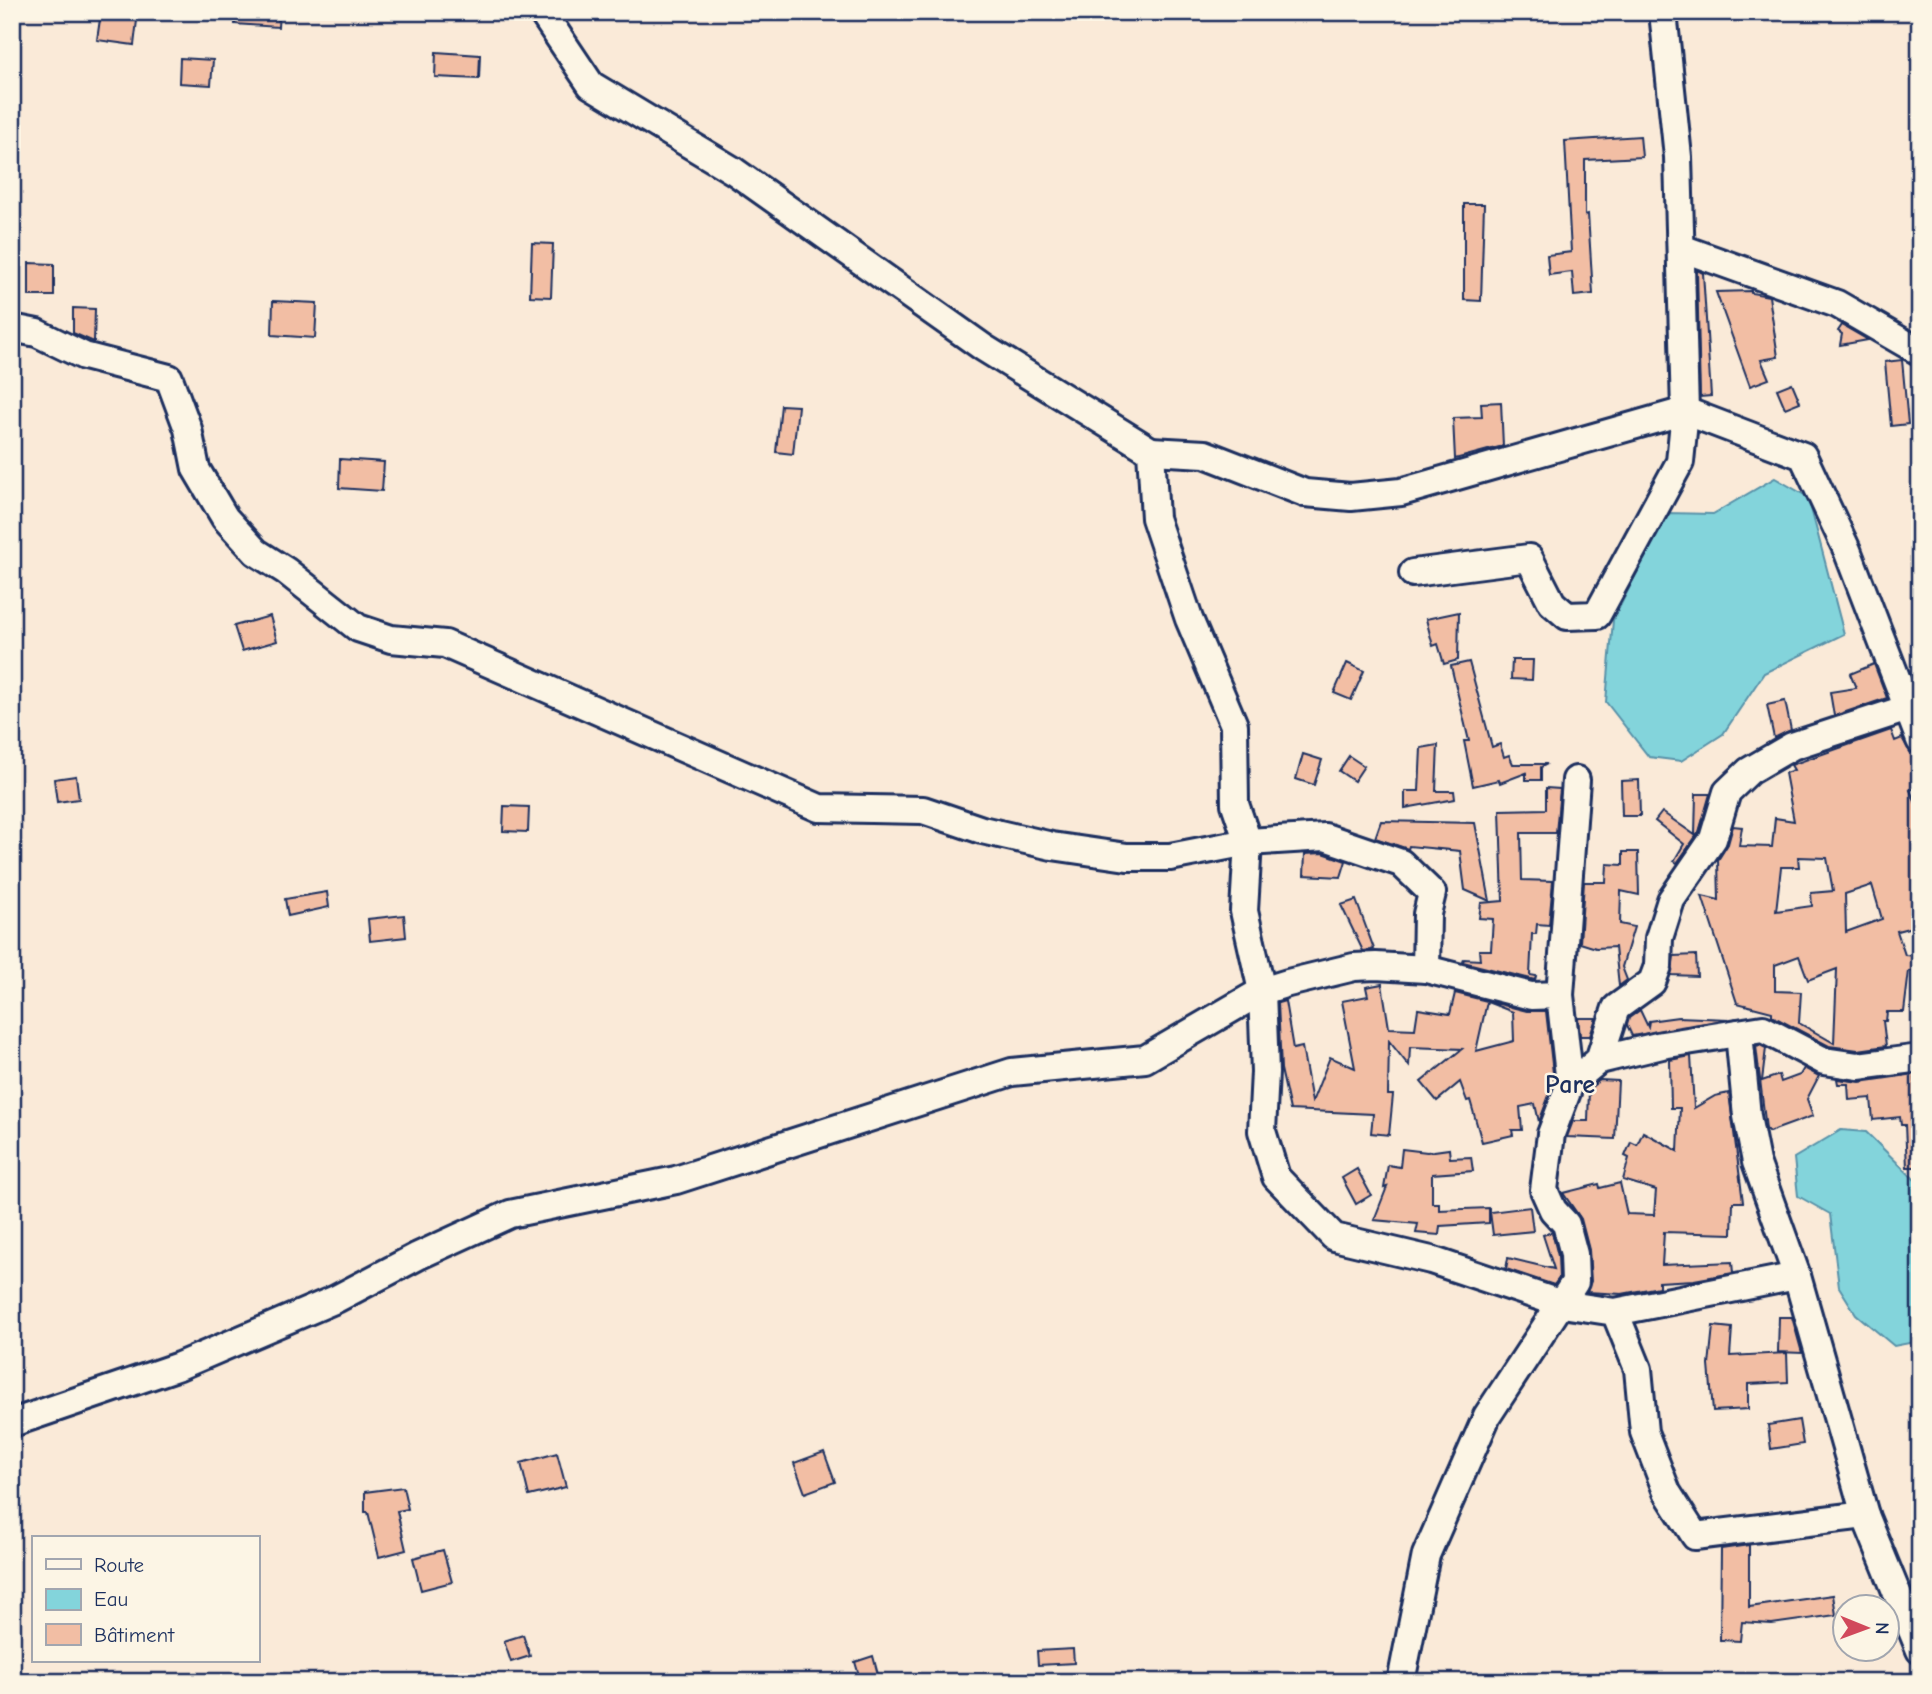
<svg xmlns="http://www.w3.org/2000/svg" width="1932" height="1694" viewBox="0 0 1932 1694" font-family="'Comic Neue',sans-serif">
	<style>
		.water { fill: #83d4db; stroke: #5992a9; stroke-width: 2 }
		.building { fill: #f2bea4; stroke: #1b2f5e; stroke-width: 2; fill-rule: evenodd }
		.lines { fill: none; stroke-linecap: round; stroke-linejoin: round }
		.minor-casing { stroke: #1b2f5e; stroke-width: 32 }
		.minor { stroke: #fcf5e5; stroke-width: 26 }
		.labels { text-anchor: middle; stroke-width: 5; stroke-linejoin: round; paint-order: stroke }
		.quarter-label { font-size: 26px; font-weight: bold; fill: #1b2f5e; stroke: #fcf5e5 }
	</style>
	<rect width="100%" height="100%" fill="#faead8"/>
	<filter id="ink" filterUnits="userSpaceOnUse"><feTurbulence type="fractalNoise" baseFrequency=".0143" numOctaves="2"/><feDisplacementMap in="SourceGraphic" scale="14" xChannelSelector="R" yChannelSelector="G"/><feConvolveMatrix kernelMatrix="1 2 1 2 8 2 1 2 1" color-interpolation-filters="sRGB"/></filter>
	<g filter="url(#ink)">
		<g class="water">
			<path d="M1775 478 1808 497 1844 634 1764 673 1723 734 1681 761 1649 757 1606 702 1613 620 1667 513 1713 514Z"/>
			<path d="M1841 1130 1866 1132 1920 1185V1341L1894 1346 1856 1314 1839 1287 1830 1214 1798 1196 1794 1158Z"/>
		</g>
		<g class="building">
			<path d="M101 12H138L134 45 97 40Z"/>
			<path d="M236 12H279L278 27 235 24Z"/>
			<path d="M436 52 480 55 479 79 435 77Z"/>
			<path d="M180 58 213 60 211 85 179 83Z"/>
			<path d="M1640 136 1642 157 1585 160V215L1588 214 1593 294 1574 296 1572 272 1549 275 1547 255 1571 252 1565 141Z"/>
			<path d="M1464 204H1484L1481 301 1464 300Z"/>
			<path d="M532 243 553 244 551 297 530 296Z"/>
			<path d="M29 263 54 264V296H29Z"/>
			<path d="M1697 270 1703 273 1711 396 1700 397Z"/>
			<path d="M1751 291V293L1769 296 1778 357 1761 360 1769 379 1750 386 1716 292Z"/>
			<path d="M273 301 317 303 315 338 272 335Z"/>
			<path d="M73 308 95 309 94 342 73 333Z"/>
			<path d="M1842 325 1868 340 1840 345 1842 334 1838 331Z"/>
			<path d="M1902 360 1908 424 1891 426 1885 362Z"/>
			<path d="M1792 383 1800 402 1785 408 1777 389Z"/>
			<path d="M1501 402 1503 446 1455 459 1453 418 1482 417 1481 403Z"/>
			<path d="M781 405 798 406 793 454 776 452Z"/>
			<path d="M340 459 384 462 382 491 339 488Z"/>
			<path d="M1459 612 1458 660 1444 664 1438 644 1433 646 1426 619Z"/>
			<path d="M270 616 277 641 242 651 234 626Z"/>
			<path d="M1512 660H1533L1532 680 1511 679Z"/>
			<path d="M1469 662 1492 747 1500 744 1504 757 1509 755 1513 764H1547L1541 767V780H1526V773L1500 783 1499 780 1473 786 1464 741H1469L1451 666Z"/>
			<path d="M1347 663 1364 671 1351 700 1334 693Z"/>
			<path d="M1874 664 1887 698 1834 716 1830 692 1856 688 1850 674Z"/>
			<path d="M1785 701 1791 730 1774 738 1767 705Z"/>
			<path d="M1891 730 1895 741 1902 738 1910 752 1920 755V786L1910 790 1920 813V925L1897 931 1905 955 1920 956V972L1909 971 1904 1012H1887L1886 1021H1883L1886 1046 1858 1050 1829 1046 1772 1016V1012L1737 1003 1702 896 1719 900 1718 860 1728 844 1733 826 1742 827 1739 846 1772 847 1775 818 1794 821 1785 773 1794 770 1791 765ZM1798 857 1827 858 1833 891 1811 893 1812 906 1776 911 1781 867H1799ZM1872 885 1882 919 1846 932 1845 894ZM1799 956 1808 980 1837 969 1834 1043 1799 1023 1801 992 1775 991V965Z"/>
			<path d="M1438 745 1436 791H1454L1455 799 1405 808V791H1419L1421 748Z"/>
			<path d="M1303 754 1322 760 1314 785 1296 779Z"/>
			<path d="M1349 756 1364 766 1354 781 1339 771Z"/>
			<path d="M76 776 79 799 57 802 54 779Z"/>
			<path d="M1639 780 1640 816H1622L1621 781Z"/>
			<path d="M1546 788 1560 789 1556 833H1521L1522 880 1553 881 1549 925 1537 924 1536 934H1532L1530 975 1536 976 1535 980 1463 962 1464 959 1480 960 1479 950H1491L1493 919 1479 918 1481 903 1503 901 1500 810 1546 809Z"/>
			<path d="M1696 794H1710L1699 832 1677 863 1674 861 1684 844 1655 821 1662 812 1695 835Z"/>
			<path d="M504 806 529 807 528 832 503 831Z"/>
			<path d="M1381 821 1475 823 1490 901 1465 890 1460 851 1409 846 1408 849 1375 838Z"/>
			<path d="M1623 852H1638L1639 895 1621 891 1620 924 1634 927 1622 967 1627 980 1619 986 1615 947 1596 948 1580 943 1584 882H1606L1607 864 1623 865Z"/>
			<path d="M1323 853 1346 861 1341 877 1304 875 1305 854Z"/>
			<path d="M327 892 329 907 288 916 285 899Z"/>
			<path d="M1356 900 1374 949 1371 950 1363 951 1341 905Z"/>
			<path d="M404 915 406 937 370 941 368 919Z"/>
			<path d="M1696 955 1697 976 1671 975 1674 956Z"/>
			<path d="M1382 984 1389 1028 1415 1029 1418 1009 1450 1014 1455 993 1527 1011H1546L1554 1082 1539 1122 1535 1104 1520 1107 1522 1130H1512L1513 1135 1482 1142 1470 1100 1467 1101 1460 1082 1437 1101 1421 1082 1462 1049 1410 1047 1409 1066 1389 1041 1388 1095H1393L1389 1135 1371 1133 1373 1114 1290 1110 1281 1069 1278 1003 1285 1001 1293 1049 1302 1047 1312 1102 1330 1057 1355 1068 1342 1001 1368 996 1366 987ZM1487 1002 1513 1012 1514 1041 1476 1051Z"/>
			<path d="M1640 1010 1648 1027 1649 1021 1678 1017 1729 1019 1632 1036 1627 1025 1629 1018Z"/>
			<path d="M1578 1018H1596L1590 1036H1580Z"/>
			<path d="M1760 1045 1766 1048 1762 1081 1779 1075 1781 1082 1800 1075 1804 1068 1819 1076 1807 1099 1813 1116 1769 1132 1766 1129 1756 1046Z"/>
			<path d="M1691 1056 1694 1108 1715 1096 1729 1093 1743 1202H1733L1732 1234 1664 1232 1662 1265 1732 1262 1733 1273 1694 1280 1659 1282V1287L1622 1294 1587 1292 1591 1281 1589 1250 1581 1219 1563 1193 1599 1184 1600 1188 1620 1183 1627 1214 1654 1215 1656 1190 1623 1180 1629 1158 1625 1156 1631 1142 1637 1145 1643 1132 1678 1151 1680 1108H1671L1670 1060Z"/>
			<path d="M1915 1074 1920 1167H1907L1905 1125H1901L1900 1117 1873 1120 1871 1098 1849 1100 1848 1084H1838L1837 1079 1860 1082Z"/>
			<path d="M1600 1080 1618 1081 1615 1139 1567 1137 1573 1121H1588L1589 1089Z"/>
			<path d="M1402 1149 1427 1152 1449 1149 1450 1158 1471 1157 1473 1171 1432 1174V1203H1439V1210L1489 1208V1223L1440 1226 1439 1235 1416 1233 1418 1224 1374 1220 1387 1187 1384 1188 1388 1165 1400 1167Z"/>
			<path d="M1357 1169 1371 1195 1356 1204 1342 1178Z"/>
			<path d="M1530 1207 1533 1231 1493 1235 1490 1212Z"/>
			<path d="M1552 1232 1558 1256 1559 1278 1554 1285 1506 1269 1508 1258 1554 1269 1543 1235Z"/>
			<path d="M1779 1317H1792L1802 1353 1778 1352Z"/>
			<path d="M1713 1326 1732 1328 1730 1356 1787 1353 1788 1382 1748 1384V1409L1713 1411 1709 1365Z"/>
			<path d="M1799 1420 1803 1444 1771 1449 1768 1425Z"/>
			<path d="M824 1452 835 1482 805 1493 794 1463Z"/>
			<path d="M557 1453 566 1487 529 1496 521 1463Z"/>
			<path d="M403 1487 408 1509 397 1511 406 1550 379 1557 368 1512H365V1492Z"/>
			<path d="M1749 1545V1607L1833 1595 1836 1615 1772 1624 1742 1622 1740 1641 1720 1640 1721 1549Z"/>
			<path d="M443 1550 452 1582 421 1590 413 1558Z"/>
			<path d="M523 1635 530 1656 511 1662 504 1641Z"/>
			<path d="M1073 1649 1074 1663 1038 1665 1037 1651Z"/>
			<path d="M873 1656 880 1682H861L855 1662Z"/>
		</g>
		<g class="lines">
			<defs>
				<g id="minor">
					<path d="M542 12 591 85 734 171 984 348 1151 451 1155 518 1189 619 1234 725 1235 804 1248 842 1244 911 1262 991 1265 1072 1262 1131 1276 1177 1334 1237 1431 1260 1562 1304 1615 1312 1638 1369 1644 1432 1667 1492 1695 1536 1865 1515 1920 1650"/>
					<path d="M1681 248 1837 304 1920 352"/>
					<path d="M12 328 37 333 84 356 169 378 188 429 196 469 225 518 256 552 286 571 358 628 391 639 445 644 819 808 923 810 982 830 1052 846 1127 857H1170L1248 842 1325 837 1401 863 1432 893 1427 914 1426 969"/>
					<path d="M1151 451 1205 454 1305 493 1351 497 1401 492 1685 411 1803 456 1847 550 1920 740"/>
					<path d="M1413 573 1529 558 1552 603 1567 616 1597 615 1680 462 1685 411 1678 157 1663 12"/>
					<path d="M1739 1033 1747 1116 1756 1162 1797 1276 1865 1515"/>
					<path d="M1599 1060 1616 1008 1652 982 1658 966 1659 938 1671 900 1713 839 1727 792 1749 771 1792 746 1908 708"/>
					<path d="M1570 1084 1560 995 1576 780"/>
					<path d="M1615 1312 1797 1276"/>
					<path d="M12 1423 179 1366 336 1299 418 1256 510 1214 676 1180 1012 1072 1145 1059 1262 991 1288 983 1354 967 1376 966 1426 969 1531 996 1560 995"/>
					<path d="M1401 1682 1426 1555 1487 1416 1575 1282 1574 1254 1566 1224 1553 1210 1544 1190 1551 1134 1570 1084 1599 1060 1662 1045 1763 1029 1824 1061 1858 1066 1920 1058"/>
				</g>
			</defs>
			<use href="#minor" class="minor-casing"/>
			<use href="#minor" class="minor"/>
		</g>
	</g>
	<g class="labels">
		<g class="quarter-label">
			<text x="1570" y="1093">Pare</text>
		</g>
	</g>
	<rect width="1932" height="1694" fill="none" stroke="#fcf5e5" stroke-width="42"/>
	<rect x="21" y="21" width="1890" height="1652" fill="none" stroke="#1b2f5e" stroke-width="2.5" filter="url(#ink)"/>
	<rect x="32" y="1536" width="228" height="126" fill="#fcf5e5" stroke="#a2a6af" stroke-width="2"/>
	<rect x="46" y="1559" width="35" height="10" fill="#fcf5e5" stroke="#a2a6af" stroke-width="2"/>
	<text x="94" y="1572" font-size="21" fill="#1b2f5e">Route</text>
	<rect x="46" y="1589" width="35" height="21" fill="#83d4db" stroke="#a2a6af" stroke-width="2"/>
	<text x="94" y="1606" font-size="21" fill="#1b2f5e">Eau</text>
	<rect x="46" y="1624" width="35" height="21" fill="#f2bea4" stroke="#a2a6af" stroke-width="2"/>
	<text x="94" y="1642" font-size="21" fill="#1b2f5e">Bâtiment</text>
	<g transform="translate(1866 1628) rotate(91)"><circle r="33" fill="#fcf5e5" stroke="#a2a6af" stroke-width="2"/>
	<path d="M0-5L12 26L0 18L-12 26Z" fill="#d1495b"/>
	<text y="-10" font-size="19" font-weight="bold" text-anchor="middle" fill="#1b2f5e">N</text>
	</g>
</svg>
